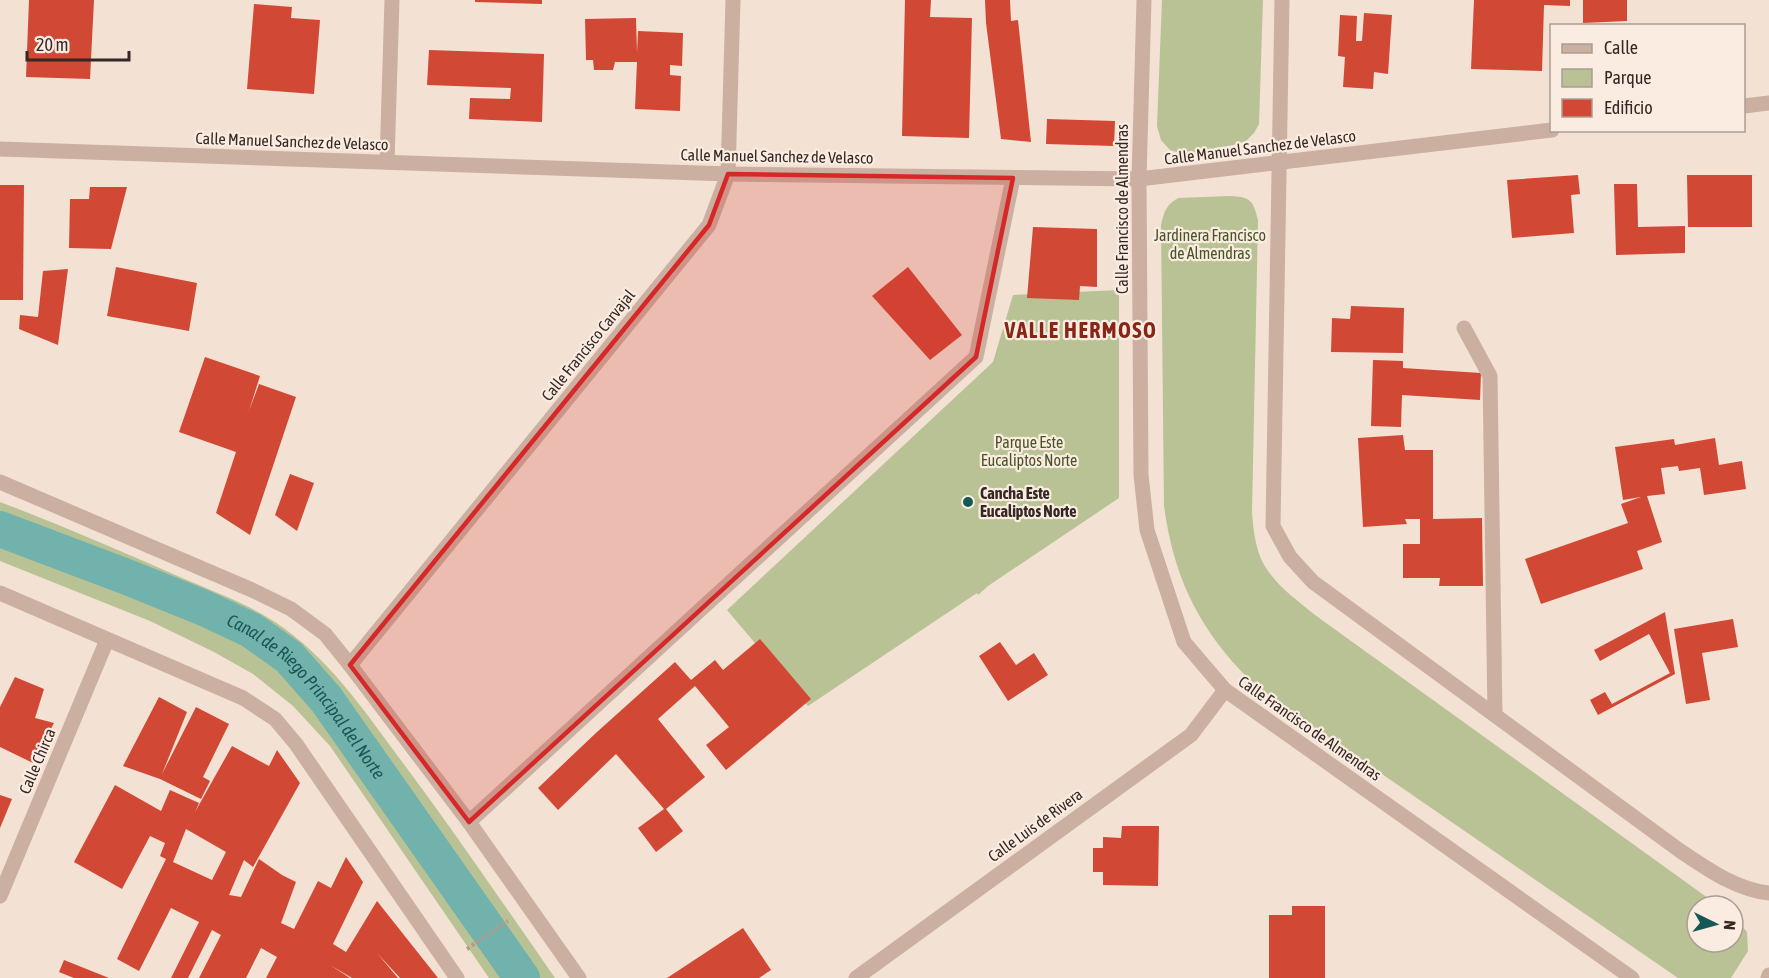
<svg xmlns="http://www.w3.org/2000/svg" width="1769" height="978" viewBox="0 0 1769 978" font-family="'Asap Condensed',sans-serif">
	<style>
		.green { fill: #b8c294 }
		.lines { fill: none; stroke-linecap: round; stroke-linejoin: round }
		.canal { stroke: #71b2ad; stroke-width: 36 }
		.building { fill: #d14834; fill-rule: evenodd }
		.path { stroke: #b7988a; stroke-width: 4; stroke-dasharray: 3 3; stroke-linecap: butt }
		.minor { stroke: #cbafa0; stroke-width: 15 }
		.marked { fill: #d62828; fill-opacity: 0.2; stroke: #d62828; stroke-width: 4.5; stroke-linejoin: round }
		.poi-dot { fill: #165855; stroke: #faece1; stroke-width: 2 }
		.labels { text-anchor: middle; stroke-width: 4.5; stroke-linejoin: round; paint-order: stroke }
		.street-label { font-size: 16px; fill: #342724; stroke: #faece1 }
		.park-label { font-size: 16px; fill: #485426; stroke: #faece1 }
		.poi-label { font-size: 16px; font-weight: bold; fill: #342724; stroke: #faece1; text-anchor: start }
		.water-label { font-size: 18px; font-style: italic; fill: #165855; stroke: #faece1 }
		.district-label { font-size: 22px; font-weight: bold; letter-spacing: 1.5px; fill: #892516; stroke: #faece1 }
	</style>
	<rect width="100%" height="100%" fill="#f3e1d4"/>
	<g class="green">
		<path d="M1162 0H1263L1259 124 1254 133 1246 141 1233 145 1183 154 1170 150 1161 140 1157 126Z"/>
		<path d="M1229 196C1251 197 1253 200 1258 220L1252 513C1253 524 1254 536 1257 547 1264 577 1292 596 1315 615L1719 906H1697V942H1733V916L1734 917 1747 932 1748 951 1731 978H1678L1276 701C1264 691 1251 682 1241 671 1195 622 1173 572 1164 506L1161 225C1164 212 1166 205 1178 198Z"/>
		<path d="M1119 290V498L988 586 978 595 977 593 808 706 727 610 993 362 1013 295Z"/>
		<path d="M0 502C61 525 121 551 180 577 212 591 246 603 275 622 328 657 363 709 400 759 454 831 504 905 555 978H489L330 746 293 706 253 674 214 652 150 621 0 561Z"/>
	</g>
	<g class="lines">
		<path class="canal" id="s1" d="M0 529 127 577 204 608 251 630 289 657 326 699 522 978"/>
	</g>
	<g class="building">
		<path d="M29 0H94L90 79 26 77Z"/>
		<path d="M475 0H542V4L475 2Z"/>
		<path d="M905 0H931L930 17 972 18 969 138 902 136Z"/>
		<path d="M985 0H1010L1011 21 1018 20 1031 142 1001 139 986 23Z"/>
		<path d="M1474 0H1570V6L1544 5 1542 71 1471 69Z"/>
		<path d="M1583 0H1627V21L1583 23Z"/>
		<path d="M254 4 292 7 291 18 320 20 314 94 247 89Z"/>
		<path d="M1364 13 1392 15 1388 74 1374 72 1373 89 1343 87 1345 57 1338 56 1340 15 1357 16 1356 41H1362Z"/>
		<path d="M636 18 637 53 638 31 683 33 682 66 670 65V75L681 76 680 111 635 109 637 62H615L613 70H594L593 60H586L585 19Z"/>
		<path d="M429 50 544 54 542 122 469 119 470 98 510 99 511 88 427 85Z"/>
		<path d="M1047 119 1115 121 1114 146 1046 144Z"/>
		<path d="M1578 175 1580 194 1571 195 1574 233 1512 238 1507 180Z"/>
		<path d="M1687 175H1752V227H1688Z"/>
		<path d="M1614 184H1637L1638 227 1685 226V253L1616 255Z"/>
		<path d="M0 185H24L23 300H0Z"/>
		<path d="M90 187H127L111 249 69 248 70 199H89Z"/>
		<path d="M1033 227 1097 229V287L1080 286 1079 300 1027 298Z"/>
		<path d="M116 267 197 283 189 331 107 316Z"/>
		<path d="M908 267 962 335 930 360 872 296Z"/>
		<path d="M68 269 58 345 19 329 20 315 38 317 43 271Z"/>
		<path d="M1351 306 1404 308 1403 353 1331 352 1332 318 1350 319Z"/>
		<path d="M205 357 260 376 249 411 259 384 296 397 250 535 216 513 236 452 179 432Z"/>
		<path d="M1373 360 1403 361V368L1481 373 1480 400 1402 395 1401 427 1371 426Z"/>
		<path d="M1403 435 1405 450H1433V519L1482 518 1483 586H1439L1440 578H1403V544H1420V519H1405L1407 524 1363 527 1358 438Z"/>
		<path d="M1715 438 1719 465 1742 461 1746 489 1704 495 1700 468 1679 471 1678 466 1661 468 1665 494 1647 496 1662 542 1637 551 1643 569 1541 604 1525 559 1628 523 1621 504 1641 497 1623 500 1615 447 1674 439 1675 445Z"/>
		<path d="M290 474 314 483 297 531 275 515Z"/>
		<path d="M1665 612 1675 674 1598 715 1590 700 1605 692 1612 704 1670 673 1649 634 1600 661 1594 650Z"/>
		<path d="M1733 619 1738 647 1702 653 1710 700 1686 704 1674 629Z"/>
		<path d="M760 639 811 699 726 770 706 745 729 727 695 686 658 719 705 777 666 809 683 831 656 852 638 828 664 809 616 754 558 810 538 788 597 732 675 662 691 680 715 660 723 670Z"/>
		<path d="M1000 642 1016 665 1034 653 1048 675 1008 701 979 656Z"/>
		<path d="M15 677 44 689 35 718 54 723 33 763 0 747V707Z"/>
		<path d="M159 697 187 712 162 774 196 707 229 724 203 777 210 781 201 799 160 779 123 766Z"/>
		<path d="M232 746 269 766 277 750 300 783 253 867 244 860 229 895 241 897 259 859 282 875 296 882 281 923 294 929 318 881 331 888 346 857 363 882 333 944 346 952 377 901 438 978H400L377 953 398 978H352L330 965 350 978H266L277 957 261 948 246 978H199L221 935 212 930 188 978H171L199 922 171 908 139 971 117 959 166 859 160 856 165 843 150 836 122 889 74 862 115 785 161 811 170 790 199 803 195 812ZM186 829 226 852 212 880 173 862Z"/>
		<path d="M0 795 12 799 0 828Z"/>
		<path d="M1122 826H1159L1158 886 1103 885V872H1093V848H1103V837L1121 838Z"/>
		<path d="M1292 906H1325V978H1269V915H1292Z"/>
		<path d="M743 928 771 970 759 978H667Z"/>
		<path d="M64 960 109 978H74L59 972Z"/>
	</g>
	<g class="lines">
		<path class="path" d="M467 949 508 921"/>
		<g class="minor">
			<path d="M1144 0 1139 179 1141 475 1147 530 1184 642 1225 690 1632 978"/>
			<path d="M1282 0 1273 526 1290 557 1313 582 1679 850C1706 868 1736 890 1769 893"/>
			<path d="M1744 106 1769 103"/>
			<path d="M0 149 728 174 1139 179 1552 130"/>
			<path d="M387 162 392 0"/>
			<path d="M1464 328 1490 376 1495 715"/>
			<path d="M0 482 252 590 291 609 325 634 350 665 469 822 579 978"/>
			<path d="M0 593 243 698 275 719 296 744 457 978"/>
			<path d="M350 665 709 225 728 174 733 0"/>
			<path d="M469 822 976 357 1013 178"/>
			<path d="M0 896 107 640"/>
			<path d="M856 978 1191 735 1225 690"/>
			<path d="M1768 978 1769 975"/>
		</g>
	</g>
	<path class="marked" d="M728 174 1013 178 976 357 469 822 350 665 709 225Z"/>
	<circle class="poi-dot" cx="968" cy="502" r="6"/>
	<g class="labels">
		<g class="street-label">
			<text transform="translate(292 141) rotate(2)" y="6">Calle Manuel Sanchez de Velasco</text>
			<text transform="translate(1260 147) rotate(-7)" y="6">Calle Manuel Sanchez de Velasco</text>
			<text transform="translate(777 156) rotate(1)" y="6">Calle Manuel Sanchez de Velasco</text>
			<text transform="translate(1122 209) rotate(-90)" y="6">Calle Francisco de Almendras</text>
			<text transform="translate(588 345) rotate(-51)" y="6">Calle Francisco Carvajal</text>
			<text transform="translate(1310 728) rotate(35)" y="6">Calle Francisco de Almendras</text>
			<text transform="translate(37 761) rotate(-67)" y="6">Calle Chirca</text>
			<text transform="translate(1035 825) rotate(-36)" y="6">Calle Luis de Rivera</text>
		</g>
		<g class="park-label">
			<text x="1210" y="241">Jardinera Francisco<tspan x="1210" dy="18">de Almendras</tspan></text>
			<text x="1029" y="448">Parque Este<tspan x="1029" dy="18">Eucaliptos Norte</tspan></text>
		</g>
		<g class="poi-label">
			<text x="980" y="499">Cancha Este<tspan x="980" dy="18">Eucaliptos Norte</tspan></text>
		</g>
		<g class="water-label">
			<text dy="6" stroke="none"><textPath href="#s1" startOffset="357">Canal de Riego Principal del Norte</textPath></text>
		</g>
		<g class="district-label">
			<text x="1081" y="338">VALLE HERMOSO</text>
		</g>
	</g>
	<rect x="1550" y="24" width="195" height="108" fill="#faece1" stroke="#ab9d95" stroke-width="1.5"/>
	<rect x="1562" y="44" width="30" height="9" fill="#cbafa0" stroke="#ab9d95" stroke-width="1.5"/>
	<text x="1604" y="54" font-size="18" fill="#342724">Calle</text>
	<rect x="1562" y="69" width="30" height="18" fill="#b8c294" stroke="#ab9d95" stroke-width="1.5"/>
	<text x="1604" y="84" font-size="18" fill="#342724">Parque</text>
	<rect x="1562" y="99" width="30" height="18" fill="#d14834" stroke="#ab9d95" stroke-width="1.5"/>
	<text x="1604" y="114" font-size="18" fill="#342724">Edificio</text>
	<g transform="translate(1715 924) rotate(95)"><circle r="28" fill="#faece1" stroke="#ab9d95" stroke-width="1.5"/>
	<path d="M0-4.5L10 22L0 15L-10 22Z" fill="#165855"/>
	<text y="-9" font-size="16" font-weight="bold" text-anchor="middle" fill="#342724">N</text>
	</g>
	<path d="M27 51v9h102v-9" fill="none" stroke="#342724" stroke-width="3"/>
	<text x="36" y="51" font-size="18" fill="#342724" stroke="#faece1" stroke-width="4.5" paint-order="stroke">20 m</text>
</svg>
